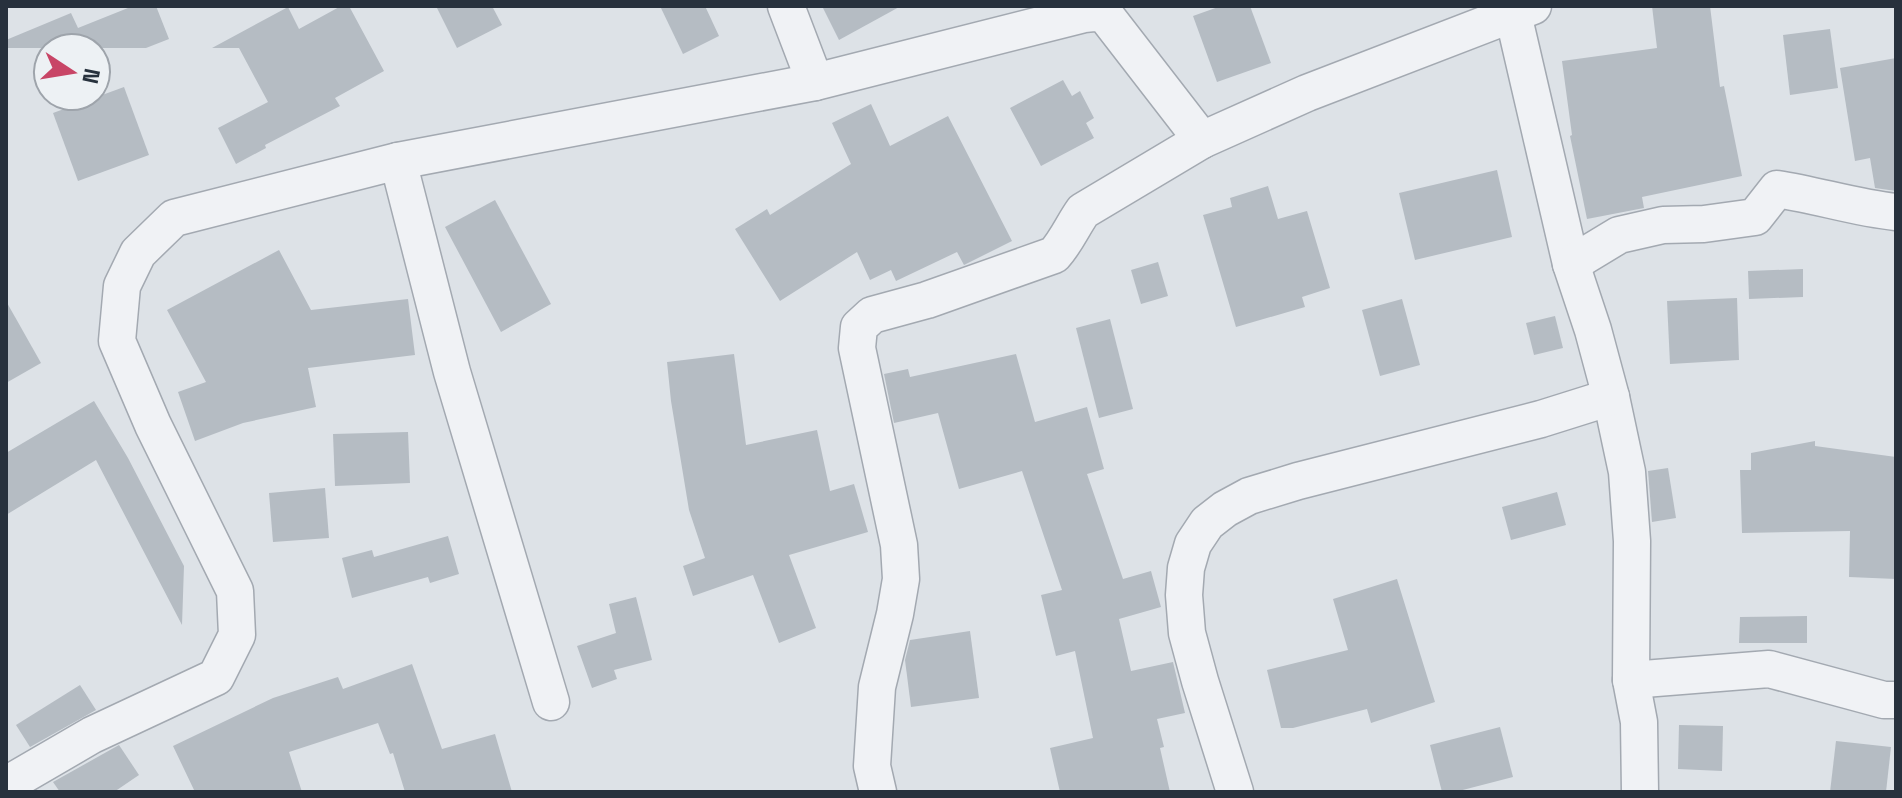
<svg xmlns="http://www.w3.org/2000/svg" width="1902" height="798" viewBox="0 0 1902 798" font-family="'Space Grotesk',sans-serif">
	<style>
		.building { fill: #b5bcc3 }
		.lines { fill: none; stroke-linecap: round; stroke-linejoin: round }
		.street-casing { stroke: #a3a9b1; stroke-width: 39 }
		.street { stroke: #f0f2f5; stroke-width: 36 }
	</style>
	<rect width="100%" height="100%" fill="#dde2e7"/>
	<g class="building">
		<path d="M133 6H156L169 39 146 48H6V40L71 13 78 28Z"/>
		<path d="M341 6H349L384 71 335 98 340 106 265 145 266 148 236 164 218 128 268 102 239 48H212L288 7 299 29Z"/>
		<path d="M436 6H492L502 25 457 48Z"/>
		<path d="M660 6H705L719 36 683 54Z"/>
		<path d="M822 6H901L839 40Z"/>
		<path d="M1221 6H1250L1271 63 1217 82 1193 16Z"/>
		<path d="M1652 6H1710L1720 87 1724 86 1742 176 1642 197 1644 208 1587 219 1570 136 1572 135 1562 61 1657 48Z"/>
		<path d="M1830 29 1838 88 1790 95 1783 35Z"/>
		<path d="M1896 58V191L1875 188 1870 158 1855 161 1840 68Z"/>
		<path d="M1063 80 1072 96 1080 91 1094 118 1086 123 1094 138 1041 166 1010 108Z"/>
		<path d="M124 87 149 155 78 181 53 113Z"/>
		<path d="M871 104 890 146 948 116 1012 241 964 265 957 252 896 281 891 270 870 280 857 252 780 301 735 229 767 209 770 215 851 164 832 123Z"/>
		<path d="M1497 170 1512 237 1415 260 1399 193Z"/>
		<path d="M1268 186 1278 219 1307 211 1330 288 1302 297 1305 307 1236 327 1203 215 1232 207 1230 198Z"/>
		<path d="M495 200 551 304 501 332 445 227Z"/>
		<path d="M279 250 311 310 408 299 415 355 308 368 316 407 243 423 195 441 178 392 206 382 167 310Z"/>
		<path d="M1158 262 1168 296 1141 304 1131 270Z"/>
		<path d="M1803 269V297L1749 299 1748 271Z"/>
		<path d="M1737 298 1739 360 1670 364 1667 301Z"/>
		<path d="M1402 299 1420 365 1380 376 1362 310Z"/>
		<path d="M6 301 41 363 6 383Z"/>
		<path d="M1555 316 1563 348 1534 355 1526 323Z"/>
		<path d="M1110 319 1133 409 1099 418 1076 328Z"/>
		<path d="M734 354 746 445 817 430 830 491 854 484 868 532 789 555 816 628 779 643 753 575 693 596 683 566 705 558 689 510 671 401 667 362Z"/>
		<path d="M1016 354 1035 422 1087 407 1104 469 1087 474 1123 579 1151 571 1161 607 1119 619 1131 671 1173 662 1185 713 1157 719 1164 747 1160 748 1170 792H1060L1050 748 1093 738 1075 651 1056 656 1041 595 1062 590 1022 471 959 489 938 413 894 423 884 374 908 369 910 377Z"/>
		<path d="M94 401 128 458 184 566 182 625 96 460 6 515V453Z"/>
		<path d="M408 432 410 483 335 486 333 434Z"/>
		<path d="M1815 441V446L1896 457V579L1849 577 1850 531 1742 533 1740 470H1751V453Z"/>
		<path d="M1668 468 1676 518 1652 522 1648 471Z"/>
		<path d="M325 488 329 538 273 542 269 493Z"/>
		<path d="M1557 492 1566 525 1511 540 1502 507Z"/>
		<path d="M448 536 459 574 430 583 428 577 352 598 342 558 372 550 374 557Z"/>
		<path d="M1397 579 1435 702 1371 723 1367 709 1293 728H1281L1267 670 1348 650 1333 599Z"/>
		<path d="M636 597 652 660 614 670 617 679 592 688 577 646 616 633 609 604Z"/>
		<path d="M1807 616V643H1739L1740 617Z"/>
		<path d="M970 631 979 698 911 707 905 660 910 640Z"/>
		<path d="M412 664 442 749 495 734 512 792H405L393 753 390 754 378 723 289 752 302 792H195L173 746 273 698 338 677 343 689Z"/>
		<path d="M80 685 96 710 30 747 16 725Z"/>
		<path d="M1679 725 1723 726 1722 771 1678 769Z"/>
		<path d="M1500 727 1513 777 1455 792H1442L1430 745Z"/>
		<path d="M1836 741 1891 747 1886 792H1830Z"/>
		<path d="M119 745 139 775 114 792H60L53 782Z"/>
	</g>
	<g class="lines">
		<defs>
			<g id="street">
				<path d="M786 6 815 82"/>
				<path d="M1513 14 1571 264 1593 330 1611 397 1627 472 1632 541 1631 680 1639 722 1640 792"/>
				<path d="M398 161 452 372 551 702"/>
				<path d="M1571 264 1619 235 1663 225 1704 224 1755 217 1777 189C1817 195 1856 208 1896 212"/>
				<path d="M1631 680 1769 669 1884 700H1896"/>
				<path d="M6 785 92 735 216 677 237 635 235 591 153 425 117 341 122 286 138 253 174 218 398 161 815 82 1084 14 1103 12 1202 140"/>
				<path d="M878 792 872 766 877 687 895 614 901 579 899 545 857 348 859 327 872 315 927 300 1054 255C1066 242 1073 225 1083 211L1202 140 1307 93 1533 6"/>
				<path d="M1235 792 1200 681 1187 633 1184 595 1186 568 1193 544 1207 523 1225 509 1249 496 1298 481 1541 419 1611 397"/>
			</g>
		</defs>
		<use href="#street" class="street-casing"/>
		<use href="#street" class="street"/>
	</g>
	<rect width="1902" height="798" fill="none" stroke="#27313d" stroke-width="16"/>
	<g transform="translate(72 72) rotate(102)"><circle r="38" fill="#edf1f4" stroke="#9ea4ab" stroke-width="2"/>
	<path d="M0-6L14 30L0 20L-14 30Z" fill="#c84566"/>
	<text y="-12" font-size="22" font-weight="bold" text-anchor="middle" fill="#27313d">N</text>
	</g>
</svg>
